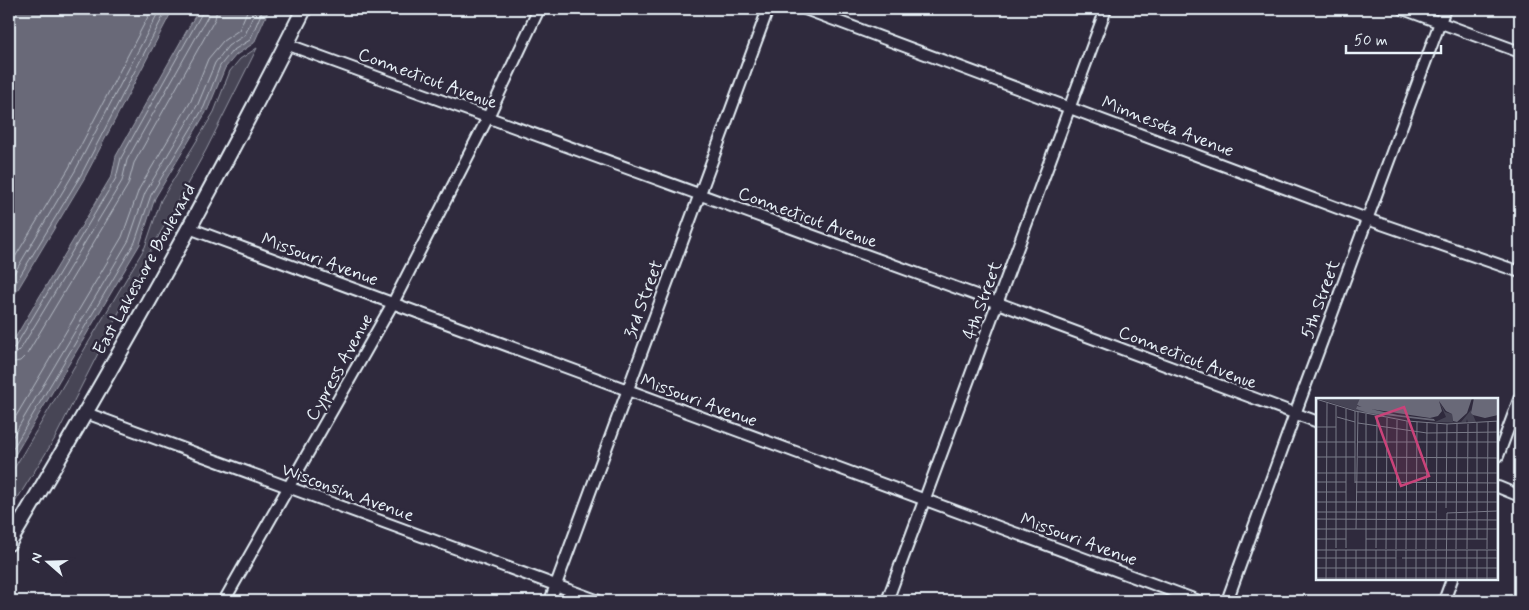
<svg xmlns="http://www.w3.org/2000/svg" width="1529" height="610" viewBox="0 0 1529 610" font-family="Mynerve,sans-serif">
	<style>
		.green { fill: #464455; stroke: #979aa6 }
		.water { fill: #696978; stroke: #9c9fab }
		.lines { fill: none; stroke-linecap: round; stroke-linejoin: round }
		.shore { stroke: #b5bbc5; stroke-width: 1 }
		.street-casing { stroke: #e8f1f8; stroke-width: 14 }
		.secondary-casing { stroke: #e8f1f8; stroke-width: 18 }
		.street { stroke: #2f2a3d; stroke-width: 10 }
		.secondary { stroke: #2f2a3d; stroke-width: 14 }
		.labels { text-anchor: middle; stroke-width: 5; stroke-linejoin: round; paint-order: stroke }
		.street-label { font-size: 18px; fill: #e8f1f8; stroke: #2f2a3d }
		.inset-road { fill: none; stroke: #797a88; stroke-width: 1 }
		.view { fill: #ca437a; fill-opacity: 0.15; stroke: #ca437a; stroke-width: 2.5 }
		.inset-edge { fill: none; stroke: #e8f1f8; stroke-width: 2.5 }
	</style>
	<rect width="100%" height="100%" fill="#2f2a3d"/>
	<filter id="ink" filterUnits="userSpaceOnUse"><feTurbulence type="fractalNoise" baseFrequency=".02" numOctaves="2"/><feDisplacementMap in="SourceGraphic" scale="10" xChannelSelector="R" yChannelSelector="G"/><feConvolveMatrix kernelMatrix="1 2 1 2 8 2 1 2 1" color-interpolation-filters="sRGB"/></filter>
	<g filter="url(#ink)">
		<path class="green" d="M257 48 206 150 146 259 54 440 9 512V477L145 247 161 200 214 112 230 71 240 59Z"/>
		<g class="water">
			<path d="M9 9H173L85 177 9 304Z"/>
			<path d="M199 9H269L254 43 236 55 225 68 208 109 155 198 140 244 9 465V348L112 175 116 156Z"/>
		</g>
		<g class="lines">
			<g class="shore">
				<path d="M9 267 69 168 152 9"/>
				<path d="M9 282 75 171 160 9"/>
				<path d="M9 294 81 175 167 9"/>
				<path d="M9 350 15 347 116 178 121 158 202 13 203 9"/>
				<path d="M9 356 15 355 20 350 122 181 127 160 208 16 209 9"/>
				<path d="M9 363 20 361 27 354 128 185 134 163 215 19 217 9"/>
				<path d="M9 428 122 237 139 189 191 101 208 59 223 41 239 30 248 9"/>
				<path d="M9 443 129 240 145 193 198 104 215 63 228 46 245 35 256 9"/>
				<path d="M9 455 135 242 151 195 204 107 220 66 232 51 250 40 263 9"/>
			</g>
			<defs>
				<g id="street">
					<path d="M805 9 1367 219 1520 272"/>
					<path d="M1403 9 1520 52"/>
					<path d="M286 44 998 303 1318 422"/>
					<path d="M189 228 1199 601"/>
					<path d="M86 413 599 601"/>
					<path d="M1498 456 1520 397"/>
					<path d="M1498 487 1520 496"/>
					<path d="M224 601 393 303 488 117 539 9"/>
					<path d="M550 601 768 9"/>
					<path d="M887 601 1106 9"/>
					<path d="M1227 601 1295 414 1445 9"/>
					<path d="M1444 601 1452 579"/>
				</g>
				<path id="secondary" d="M9 543C113 368 213 191 304 9"/>
			</defs>
			<use href="#street" class="street-casing"/>
			<use href="#secondary" class="secondary-casing"/>
			<use href="#street" class="street"/>
			<use href="#secondary" class="secondary"/>
		</g>
	</g>
	<g class="labels">
		<g class="street-label">
			<text transform="translate(428 78) rotate(20)" y="6">Connecticut Avenue</text>
			<text transform="translate(1168 126) rotate(21)" y="6">Minnesota Avenue</text>
			<text transform="translate(808 217) rotate(20)" y="6">Connecticut Avenue</text>
			<text transform="translate(320 259) rotate(20)" y="6">Missouri Avenue</text>
			<text transform="translate(144 269) rotate(-61)" y="6">East Lakeshore Boulevard</text>
			<text transform="translate(643 299) rotate(-70)" y="6">3rd Street</text>
			<text transform="translate(1320 299) rotate(-70)" y="6">5th Street</text>
			<text transform="translate(982 300) rotate(-70)" y="6">4th Street</text>
			<text transform="translate(1188 357) rotate(21)" y="6">Connecticut Avenue</text>
			<text transform="translate(339 367) rotate(-61)" y="6">Cypress Avenue</text>
			<text transform="translate(699 400) rotate(20)" y="6">Missouri Avenue</text>
			<text transform="translate(348 492) rotate(20)" y="6">Wisconsin Avenue</text>
			<text transform="translate(1079 539) rotate(20)" y="6">Missouri Avenue</text>
		</g>
	</g>
	<g transform="translate(1316 398)">
		<rect width="182" height="182" fill="#2f2a3d"/>
		<path d="M0 0H44L40 11 90 22 48 15ZM123 3 129 14 136 16 137 24H145L155 12 160 24 152 25 151 21 150 25 119 24 130 19Z" fill="#464455"/>
		<path d="M44 0H156L151 15 141 24 137 23 136 16 130 13 123 3 126 13 122 18 114 20 48 10 41 7ZM158 0H182V17L169 20 157 17 155 15ZM41 8 82 17 118 21 119 23 52 15 40 11Z" fill="#696978"/>
		<path class="inset-road" d="M0 1 39 13 91 23 131 26 183 23M39 13V85M21 19 39 24M42 25 111 35 183 34M0 29H20M0 44H39M42 44H183M0 59H39M42 59 183 60M0 75H183M0 84H30M39 84 183 85M0 94H30M40 94H183M0 104H183M130 110 131 26M0 114H120M0 121 183 122M0 131H183M40 131 42 14M0 141H30M50 141H171M161 141V25M0 150 1 1M20 150V8M30 150V11M50 150V16M60 150 61 18M70 151 71 20M80 151 81 22M90 151 91 23M100 151 101 24M110 151 111 25M120 151 121 26M140 151 141 26M151 151 152 26M171 151 172 24M181 151V23M0 152H183M40 152V182M0 160H80M86 160H183M0 170H183M0 180H183M0 182V152M10 182 11 5M20 182V152M30 182V152M50 182V150M60 182V152M70 182V152M80 182V152M90 182V152M100 182V152M110 182V152M120 182V152M130 182 131 115 181 113M140 182V152M151 182V152M161 182V152M171 182V152M181 182V152"/>
		<path class="view" d="M88 9 113 78 85 88 60 19Z"/>
		<rect width="182" height="182" class="inset-edge"/>
	</g>
	<rect width="1529" height="610" fill="none" stroke="#2f2a3d" stroke-width="30"/>
	<rect x="15" y="15" width="1499" height="580" fill="none" stroke="#e8f1f8" stroke-width="2" filter="url(#ink)"/>
	<g transform="translate(48 562) rotate(290)" stroke="#2f2a3d" stroke-width="4" paint-order="stroke">
	<path d="M0-4L9 19L0 12L-9 19Z" fill="#e8f1f8"/>
	<text y="-8" font-size="14" font-weight="bold" text-anchor="middle" fill="#e8f1f8">N</text>
	</g>
	<path d="M1346 45v8h95v-8" fill="none" stroke="#e8f1f8" stroke-width="2.5"/>
	<text x="1354" y="45" font-size="15" fill="#e8f1f8" stroke="#2f2a3d" stroke-width="4" paint-order="stroke">50 m</text>
</svg>
